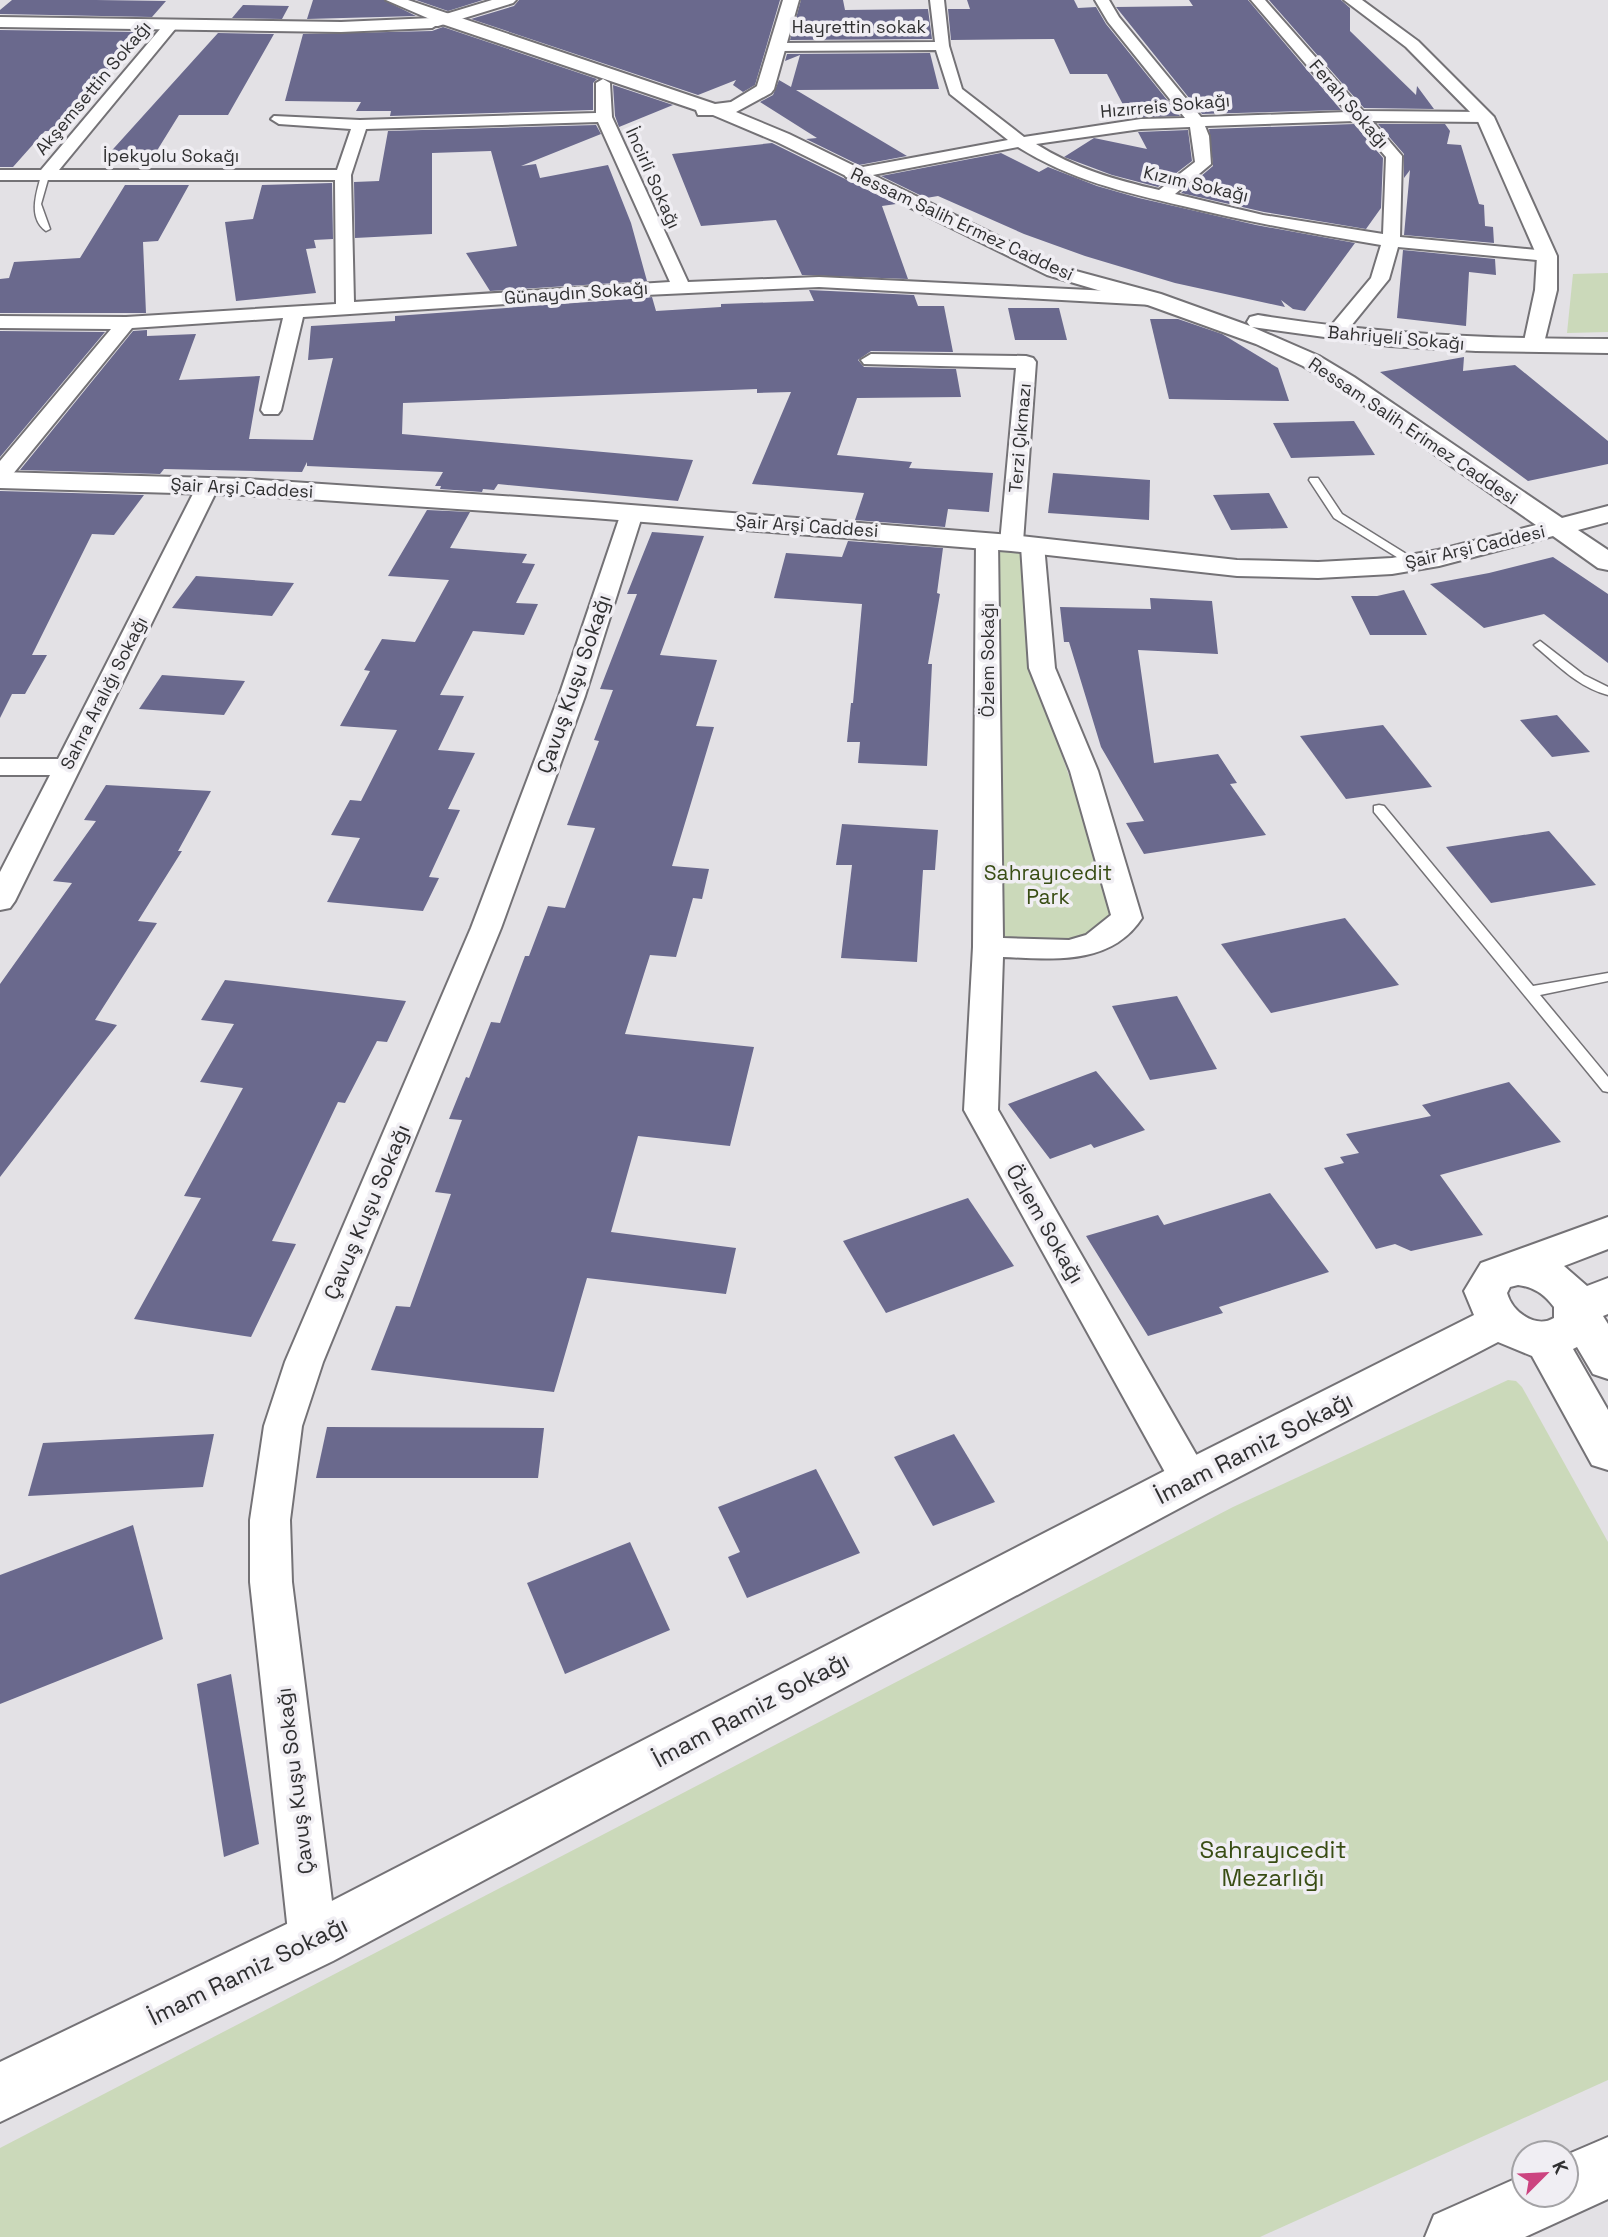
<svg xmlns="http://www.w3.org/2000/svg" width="1608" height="2237" viewBox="0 0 1608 2237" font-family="'Space Grotesk',sans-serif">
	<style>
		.green { fill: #cbd9ba }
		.building { fill: #6a698d }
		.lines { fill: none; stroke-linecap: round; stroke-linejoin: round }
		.service-casing { stroke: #747276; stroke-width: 3 }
		.minor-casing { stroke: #747276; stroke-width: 4 }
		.tertiary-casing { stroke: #747276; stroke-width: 4 }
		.secondary-casing { stroke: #747276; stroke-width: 4 }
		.primary-casing { stroke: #747276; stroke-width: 4 }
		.service { fill: #fff; fill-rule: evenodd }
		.minor { fill: #fff; fill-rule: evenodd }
		.tertiary { fill: #fff; fill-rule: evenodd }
		.secondary { fill: #fff; fill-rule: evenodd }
		.primary { fill: #fff; fill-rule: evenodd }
		.labels { text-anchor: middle; stroke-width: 7; stroke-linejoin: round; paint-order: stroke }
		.far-street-label { font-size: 18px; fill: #303031; stroke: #f0eef3 }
		.street-label { font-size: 21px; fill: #303031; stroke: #f0eef3 }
		.park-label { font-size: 21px; fill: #394d14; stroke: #f0eef3 }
		.near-street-label { font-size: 24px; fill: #303031; stroke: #f0eef3 }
		.near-park-label { font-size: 24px; fill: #394d14; stroke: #f0eef3 }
	</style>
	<rect width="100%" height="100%" fill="#e3e1e5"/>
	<g class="green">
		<path d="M1608 273V332L1567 333 1573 274Z"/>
		<path d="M994 551 1028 553 1030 665 1118 915 1093 934 1067 941H992Z"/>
		<path d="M1508 1380 1516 1381 1522 1387 1608 1542V2080L1260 2237H0V2148L1233 1507Z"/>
	</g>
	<g class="building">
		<path d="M12 0H96L166 1 152 17 0 14V10Z"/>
		<path d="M313 0H384L416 16 307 19Z"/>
		<path d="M416 0H483L448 11Z"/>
		<path d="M519 0H780L755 85 743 92 733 85 736 80 698 95 471 19 514 6Z"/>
		<path d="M801 0H843L845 10 928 9 932 39 790 40Z"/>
		<path d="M967 0H1074L1078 8 1096 7 1106 24 1180 116 1130 118 1107 74H1070L1054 39 951 40 948 9H970Z"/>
		<path d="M1189 0H1248L1341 110 1202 114 1116 7 1193 6Z"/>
		<path d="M1269 0H1341L1350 8V31L1416 95 1417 86 1434 109 1364 108Z"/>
		<path d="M243 5 289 6 282 19 232 18Z"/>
		<path d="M443 27 597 79 593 83V110L390 116 391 111H356L361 102 285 101 303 34 432 31Z"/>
		<path d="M0 30 140 32 60 131H45L13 167H0Z"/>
		<path d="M218 33 274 34 228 115H179L153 157 105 158Z"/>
		<path d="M930 53 939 89 796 90 907 156 859 165 806 139 817 138 760 102 773 95 779 80 791 87 800 55 785 61 787 54Z"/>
		<path d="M613 85 673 105 619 127 615 116Z"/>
		<path d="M1354 124 1383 158 1381 208 1366 229 1264 212 1181 193 1213 166 1209 129Z"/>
		<path d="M1378 124H1445L1450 131 1447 144 1461 145 1479 204 1484 205 1485 226 1493 227 1494 243 1404 235 1410 170 1404 178V154Z"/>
		<path d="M596 125 601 134 521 166 536 164 540 178 608 165 631 223 647 281 490 291 466 253 517 246 491 151 432 153V234L355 238 354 182 379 181 388 131Z"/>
		<path d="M1188 130 1192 161 1158 187 1112 175 1064 157 1094 138 1147 149 1138 132Z"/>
		<path d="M772 143 896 204 882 206 908 279 802 275 776 220 701 226 672 154Z"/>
		<path d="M1001 153 1039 172 1048 167 1097 186 1139 198 1256 225 1355 243 1305 311 1293 309 1281 300 1285 307 1175 283 1085 256 1024 234 938 196 926 198 881 176Z"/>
		<path d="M332 183 333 239 314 240 316 248 306 249 316 293 236 301 225 222 253 219 262 185Z"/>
		<path d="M125 185H189L158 241 143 242 146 313H0V279L9 278 14 262 80 258Z"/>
		<path d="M1403 250 1495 259 1496 275 1469 272 1466 326 1397 318Z"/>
		<path d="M809 290 914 295 918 306H944L953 352 871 351 858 360 864 367 956 369 961 397 857 398 837 455 912 462 909 468 993 473 989 512 948 509 945 527 855 520 864 493 752 484 791 392 757 393V389L403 403 402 434 693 460 678 501 498 484 494 490 483 489 482 492 440 489 441 486H435L443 472 307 466V462L302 472 164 469 160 474 20 470 133 331 147 330V336L196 334 179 380 260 376 249 439 313 440 333 358 308 360 311 326 395 321V316L645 298 652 297 656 311 721 307V304L814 301Z"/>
		<path d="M1008 308H1059L1067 340H1015Z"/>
		<path d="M1150 319H1178L1222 334 1278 368 1289 401 1169 399Z"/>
		<path d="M0 331 105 332 0 457Z"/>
		<path d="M1464 357 1463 371 1515 365 1608 441V464L1528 481 1380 372Z"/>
		<path d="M1354 421 1375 455 1291 458 1273 423Z"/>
		<path d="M1053 473 1150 480 1149 520 1048 513Z"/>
		<path d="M0 491 144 495 114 535 92 534 32 655H47L25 694H12L0 718Z"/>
		<path d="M1269 493 1288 528 1231 530 1213 495Z"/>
		<path d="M427 510 470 512 450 548 527 554 522 563 535 564 516 603 538 604 524 635 473 631 440 695 464 696 438 750 475 753 448 809 460 810 429 877 439 878 423 911 327 902 360 838 331 835 350 800 361 801 397 730 340 726 370 671 364 670 382 639 415 642 449 580 388 576Z"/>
		<path d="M652 532 704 536 660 655 717 660 696 726 714 727 672 866 709 869 702 899 693 898 676 957 650 955 625 1034 754 1047 730 1146 638 1136 611 1232 736 1248 726 1294 587 1278 554 1392 371 1370 396 1306 410 1307 451 1194 435 1192 462 1120 449 1119 466 1077 469 1078 491 1022 500 1023 525 956H529L548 906 565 908 595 828 567 825 599 741 594 740 613 690 600 689 637 594H627Z"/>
		<path d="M848 541 943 548 937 593 940 594 928 664H932L927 766 858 763 860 742H847L851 703H853L862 604 774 598 786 553 842 557Z"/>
		<path d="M1553 557 1608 594V663L1544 614 1484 628 1430 584 1489 573Z"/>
		<path d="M196 576 294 583 272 616 172 608Z"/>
		<path d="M1404 590 1427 635H1370L1351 596H1377Z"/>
		<path d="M1150 598 1212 601 1218 654 1138 650 1154 763 1218 754 1237 783 1230 784 1266 835 1144 854 1126 823 1144 821 1101 747 1069 642H1064L1060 607 1151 609Z"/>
		<path d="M162 675 245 681 224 715 139 709Z"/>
		<path d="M1557 715 1590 752 1552 757 1520 720Z"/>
		<path d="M1383 725 1432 787 1346 799 1300 736Z"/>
		<path d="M106 785 211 791 178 851H182L138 921 157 923 95 1020 117 1025 0 1177V984L72 883 53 881 96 821 84 820Z"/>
		<path d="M842 824 938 830 935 870H923L917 962 841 958 852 865H836Z"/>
		<path d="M1549 831 1596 885 1491 903 1446 847Z"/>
		<path d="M1345 918 1399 985 1271 1013 1221 944Z"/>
		<path d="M225 980 406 1001 387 1042 377 1041 345 1103 338 1102 272 1241 296 1244 251 1337 134 1319 201 1198 184 1196 243 1088 200 1082 234 1024 201 1020Z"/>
		<path d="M1177 996 1217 1069 1150 1080 1112 1006Z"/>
		<path d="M1096 1071 1145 1130 1094 1148 1091 1144 1050 1159 1008 1104Z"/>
		<path d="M1509 1082 1561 1142 1440 1175 1483 1235 1411 1251 1395 1244 1376 1249 1324 1168 1344 1163 1340 1157 1359 1153 1346 1134 1431 1116 1422 1105Z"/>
		<path d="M1270 1193 1329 1272 1219 1307 1223 1313 1148 1336 1086 1236 1158 1215 1164 1225Z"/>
		<path d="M968 1198 1014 1266 886 1313 843 1241Z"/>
		<path d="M327 1427 544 1428 538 1478H316Z"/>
		<path d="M214 1434 203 1487 28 1496 43 1443Z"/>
		<path d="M954 1434 995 1502 933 1526 894 1457Z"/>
		<path d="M816 1469 860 1553 747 1598 728 1557 740 1552 718 1507Z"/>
		<path d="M133 1525 163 1639 0 1704V1575Z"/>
		<path d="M630 1542 670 1630 565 1674 527 1583Z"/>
		<path d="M231 1674 259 1844 224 1857 197 1684Z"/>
	</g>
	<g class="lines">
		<defs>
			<g id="service">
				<path d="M45 174 49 176 41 204 50 229 46 231C28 218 36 194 41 176Z"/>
				<path d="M1310 478H1318L1342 514 1416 560V564H1408L1334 518 1309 480Z"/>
				<path d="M1540 641 1584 675 1608 687V695C1578 687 1559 666 1536 647L1534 645Z"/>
				<path d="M1379 805 1384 806 1533 986 1608 973V981L1540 995 1608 1077V1092L1603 1091 1374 812V806Z"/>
			</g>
			<g id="minor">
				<path d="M930 0H944L949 46 962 89 1024 137 1141 119 1185 118 1108 22 1095 0H1109L1119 17 1201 117 1347 112 1251 0H1265L1363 111 1485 112 1493 117 1485 122 1372 121 1402 156 1400 237 1547 251 1556 256 1547 261 1398 247 1389 279 1342 337 1335 339 1325 333 1371 278 1381 245C1314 234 1249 222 1183 206 1123 192 1071 180 1018 147L852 179 846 177 844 174 852 169 1008 140 950 94 936 50 777 51 770 47 777 43 935 42ZM1355 121 1386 157 1383 234 1263 215 1175 194 1211 164 1209 136 1205 126ZM1190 127 1195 162 1159 190C1115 180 1074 168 1036 144L1141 129Z"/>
				<path d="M171 21 176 22V28L59 170H337L351 129 279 124 271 119 274 116 360 120 596 113V83L603 79 610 83 612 117 688 282 819 277 1153 293 1162 299 1153 305 819 287 645 295 303 317 281 410 278 414H264L261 410 283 318 132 328 8 480 0 482V461L111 329 0 328V316L126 317 336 304 335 180H0V170H41L166 22ZM598 122 670 282 354 302 351 175 366 129Z"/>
				<path d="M871 354 1026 356 1033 358 1036 362 1023 542 1032 538 1040 540 1044 545 1055 668 1098 771 1142 918C1111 966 1052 959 1003 957L998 1110 1204 1468 1210 1480 1204 1492 1190 1497 1176 1492 964 1110 973 947 976 541 979 536H995L998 541 1003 938 1069 940 1086 935 1111 915 1070 771 1029 668 1021 546 1011 550 1003 548 1000 543 1016 368 864 364 861 360Z"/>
				<path d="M208 479 216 481 219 486 15 901 10 908 0 910V872L50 775H0V759H58L197 486 200 481Z"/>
				<path d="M632 506 640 508 643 513 585 696 501 928 323 1362 302 1426 290 1520 292 1582 337 1941 330 1958 313 1965 296 1958 289 1941 250 1582V1520L264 1426 285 1362 471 928 559 696 621 513 624 508Z"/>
			</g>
			<g id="tertiary">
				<path d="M1344 0H1362L1418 41 1494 117 1557 256V290L1542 351H1526L1523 346 1535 290 1537 256 1477 119 1406 47Z"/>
				<path d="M0 17 341 22 432 18 440 23 432 28 341 32 0 27Z"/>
				<path d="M1608 1217V1249L1564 1266 1587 1286 1608 1278V1314L1603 1316 1608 1324V1379L1593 1374 1577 1347 1573 1349 1608 1410V1470L1592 1465 1532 1356 1498 1342 1206 1494 333 1961 0 2122V2062L293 1921 1174 1466 1474 1315 1464 1291 1481 1263ZM1518 1285C1534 1287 1544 1294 1554 1307V1318C1536 1329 1512 1312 1507 1293L1510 1287Z"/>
				<path d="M1608 2137V2199L1525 2237H1425L1434 2215 1524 2175V2195H1566V2155Z"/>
			</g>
			<g id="secondary">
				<path d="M492 0H516L513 3 438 26H426L424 23 426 20Z"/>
				<path d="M783 0H799L774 89 765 94 756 89Z"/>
			</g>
			<path id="primary" d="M386 0H408L715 104 731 102 759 85H771L774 89 771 93 736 112 789 134 1061 267 1161 294 1250 326 1247 322 1250 317 1258 315C1374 334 1490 339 1608 339V353L1476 351 1390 346 1252 327 1319 356 1354 377 1562 518 1608 506V522L1578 530 1608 550V570L1598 568 1553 536 1439 566 1392 574 1318 578 1237 576 1011 551 593 518 246 495 0 488V472L246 479 593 502 1011 535 1237 560 1318 562 1392 558 1438 550 1536 525 1338 387 1303 366 1256 344 1145 304 1047 275 777 142 713 115H698L696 110 439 23Z"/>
		</defs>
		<use href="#service" class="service-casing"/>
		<use href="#minor" class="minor-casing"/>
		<use href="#tertiary" class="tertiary-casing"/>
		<use href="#secondary" class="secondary-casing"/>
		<use href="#primary" class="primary-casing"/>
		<use href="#service" class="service"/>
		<use href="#minor" class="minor"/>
		<use href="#tertiary" class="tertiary"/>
		<use href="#secondary" class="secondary"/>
		<use href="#primary" class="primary"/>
	</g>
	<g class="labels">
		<g class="far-street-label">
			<text x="859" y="33">Hayrettin sokak</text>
			<text transform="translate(93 88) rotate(-50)" y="6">Akşemsettin Sokağı</text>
			<text transform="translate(1349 104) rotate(49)" y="6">Ferah Sokağı</text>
			<text transform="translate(1165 106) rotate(-5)" y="6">Hızırreis Sokağı</text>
			<text x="171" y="162">İpekyolu Sokağı</text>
			<text transform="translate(653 178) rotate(66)" y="6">İncirli Sokağı</text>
			<text transform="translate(1196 184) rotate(13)" y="6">Kızım Sokağı</text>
			<text transform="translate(962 224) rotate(25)" y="6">Ressam Salih Ermez Caddesi</text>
			<text transform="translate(576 293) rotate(-4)" y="6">Günaydın Sokağı</text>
			<text transform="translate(1396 338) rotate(5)" y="6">Bahriyeli Sokağı</text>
			<text transform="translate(1413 431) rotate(34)" y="6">Ressam Salih Erimez Caddesi</text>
			<text transform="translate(1020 438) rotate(-85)" y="6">Terzi Çıkmazı</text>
			<text transform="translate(242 488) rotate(3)" y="6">Şair Arşi Caddesi</text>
			<text transform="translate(807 526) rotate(4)" y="6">Şair Arşi Caddesi</text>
			<text transform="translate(1475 547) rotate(-13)" y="6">Şair Arşi Caddesi</text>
			<text transform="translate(988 660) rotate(-90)" y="6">Özlem Sokağı</text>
			<text transform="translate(104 693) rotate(-63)" y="6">Sahra Aralığı Sokağı</text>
		</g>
		<g class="street-label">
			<text transform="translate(574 684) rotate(-71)" y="7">Çavuş Kuşu Sokağı</text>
			<text transform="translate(367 1212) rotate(-67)" y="7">Çavuş Kuşu Sokağı</text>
			<text transform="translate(1045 1224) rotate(60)" y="7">Özlem Sokağı</text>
			<text transform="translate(295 1781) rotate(-97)" y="7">Çavuş Kuşu Sokağı</text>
		</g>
		<g class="park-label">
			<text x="1048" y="880">Sahrayıcedit<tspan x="1048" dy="24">Park</tspan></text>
		</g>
		<g class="near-street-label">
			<text transform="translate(1254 1448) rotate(-27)" y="8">İmam Ramiz Sokağı</text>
			<text transform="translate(751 1710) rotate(-28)" y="8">İmam Ramiz Sokağı</text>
			<text transform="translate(248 1971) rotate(-26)" y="8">İmam Ramiz Sokağı</text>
		</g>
		<g class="near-park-label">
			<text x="1273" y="1858">Sahrayıcedit<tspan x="1273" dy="28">Mezarlığı</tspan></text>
		</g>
	</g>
	<g transform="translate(1545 2174) rotate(66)"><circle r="33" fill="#f0eef3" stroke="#a3a2a5" stroke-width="2"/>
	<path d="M0-5L12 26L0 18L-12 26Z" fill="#cc4480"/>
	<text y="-10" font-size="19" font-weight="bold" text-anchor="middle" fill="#303031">K</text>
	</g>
</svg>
